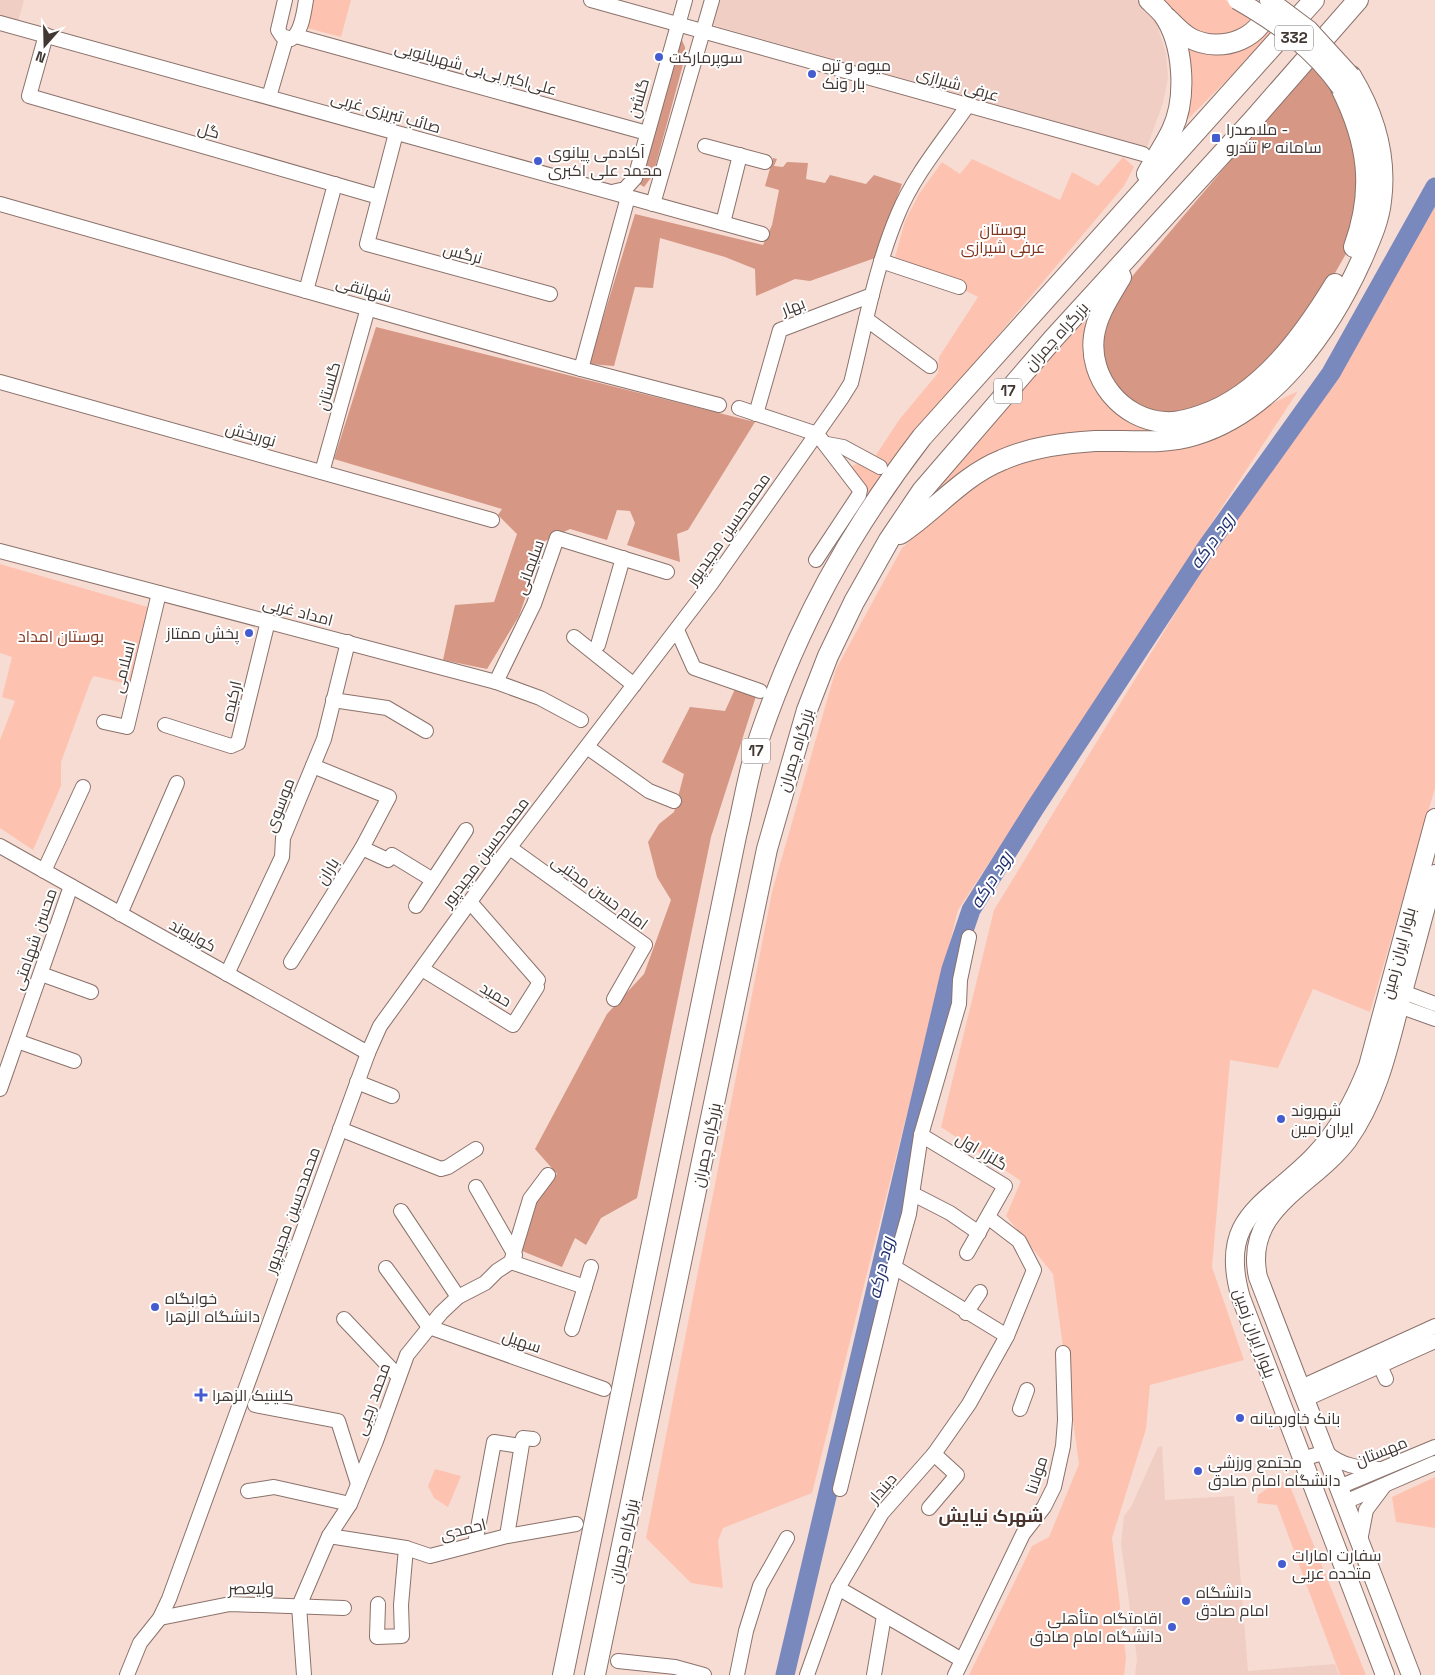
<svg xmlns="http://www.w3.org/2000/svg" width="1435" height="1675" viewBox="0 0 1435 1675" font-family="'Space Grotesk',Cairo,sans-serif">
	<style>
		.built { fill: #f1cec3 }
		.green { fill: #fec3b0 }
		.forest { fill: #d69784 }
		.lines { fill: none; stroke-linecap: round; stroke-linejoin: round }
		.river { stroke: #7989bd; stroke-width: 19 }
		.minor-casing { stroke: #8a726b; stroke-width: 16 }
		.major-casing { stroke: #8a726b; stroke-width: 20 }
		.highway-casing { stroke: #8a726b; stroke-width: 22 }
		.minor { stroke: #fff; stroke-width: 14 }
		.major { stroke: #fff; stroke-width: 18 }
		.highway { stroke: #fff; stroke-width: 20 }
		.major-bridge-casing { stroke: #8a726b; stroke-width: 20; stroke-linecap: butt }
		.major-bridge { stroke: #fff; stroke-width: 18 }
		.poi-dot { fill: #455cd0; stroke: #fff; stroke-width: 2 }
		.labels { text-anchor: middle; stroke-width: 4; stroke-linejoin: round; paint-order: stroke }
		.shield { fill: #fff; stroke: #7a7370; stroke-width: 1 }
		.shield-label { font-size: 15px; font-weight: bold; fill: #413733 }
		.poi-label { font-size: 16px; fill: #413733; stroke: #fff; text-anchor: start }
		.street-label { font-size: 16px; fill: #413733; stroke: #fff }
		.park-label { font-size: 16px; fill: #82361e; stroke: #fff }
		.water-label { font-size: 18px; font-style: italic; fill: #22306f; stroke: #fff }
		.neighbourhood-label { font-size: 18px; font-weight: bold; fill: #48332d; stroke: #fff }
	</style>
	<rect width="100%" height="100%" fill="#f7dcd4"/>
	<g class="built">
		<path d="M0 0H24L17 25 0 21Z"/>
		<path d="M716 0H1137L1155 19 1166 53 1168 78 1163 103 1147 147 709 24Z"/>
		<path d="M1162 1446 1165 1500 1234 1496 1248 1671 1335 1664 1339 1675H1135L1137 1659 1121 1544 1124 1516 1131 1507 1158 1447Z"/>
	</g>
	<g class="green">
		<path d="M312 0H351L341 37 307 28Z"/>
		<path d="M1156 0H1225L1257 17 1244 32 1199 37Z"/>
		<path d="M1268 23 1277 30 1182 125 1185 42 1194 46Z"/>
		<path d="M1123 157 1134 167 1124 186 911 438 869 495 850 467 876 455 899 420 938 373 939 357 978 297 964 290 965 283 895 257 905 221 919 194 942 162 960 174 972 159 1060 200 1072 172 1098 186Z"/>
		<path d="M1435 177V788L1370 1012 1313 989 1278 1068 1230 1060 1212 1267 1244 1360 1150 1385 1146 1429 1112 1538 1126 1658 1124 1675H969L1032 1546 1049 1537 1079 1464 1053 1274 1006 1216 1021 1181 941 1127 994 910 1386 268Z"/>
		<path d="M1093 312 1180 429C1128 437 1071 427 1020 442 987 453 962 472 934 492L957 460Z"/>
		<path d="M1298 391 958 910 812 1493 723 1528 718 1541 723 1588 691 1583 646 1538 772 892 836 669 902 548 977 480 1042 455 1189 444Z"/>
		<path d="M0 564 151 608 132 685 94 676 91 680 61 762V786L33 850 0 828V740L15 701 2 697 12 657 0 653Z"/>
		<path d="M435 1469 461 1476 448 1507 434 1498 428 1486Z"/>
		<path d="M1435 1477V1528L1396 1522 1392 1497Z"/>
		<path d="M1288 1481 1366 1675H1340L1277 1505 1257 1503 1258 1495 1275 1483Z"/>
	</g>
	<g class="forest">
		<path d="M681 38 685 47V57L653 175 644 187 638 183Z"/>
		<path d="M1315 61 1335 87 1362 173 1347 252 1327 287 1260 371 1193 413 1151 414 1113 387 1098 339 1118 293Z"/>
		<path d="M773 158 777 159 774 166 783 167 787 162 808 163 806 179 825 183 830 175 866 184 874 175 902 184 875 258 810 281 795 279 756 296 755 269 725 257 660 238 653 288 635 287 614 366 589 364 635 214 763 245 772 225 779 190 765 186Z"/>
		<path d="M376 327 755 422 688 530 677 534 680 562 627 545 635 523 630 511 617 510 607 540 570 529 545 541 519 616 487 669 443 660 455 605 494 602 517 534 498 515 502 509 334 459Z"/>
		<path d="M736 687 757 693 711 837 637 1198 601 1218 586 1245 575 1238 562 1267 522 1251 539 1195 557 1174 535 1149 607 1014 644 974 671 900 657 877 648 842 659 824 674 812 684 774 662 762 690 707 725 711Z"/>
	</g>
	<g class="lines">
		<path class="river" d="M785 1675 951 969 971 910 1035 808 1208 545 1331 373 1435 187"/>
		<defs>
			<g id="minor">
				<path d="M285 0 278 30 282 36 291 39C302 33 304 11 306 0"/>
				<path d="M591 0 1143 154"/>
				<path d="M0 23 762 234"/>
				<path d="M46 35 29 96 379 197"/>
				<path d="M296 36 647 133"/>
				<path d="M269 97 286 39"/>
				<path d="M396 133 367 244 550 294"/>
				<path d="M705 146 765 162"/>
				<path d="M612 192 625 189 635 178 685 0"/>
				<path d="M0 204 581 369 719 405"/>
				<path d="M653 204 712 0"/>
				<path d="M723 223 740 155"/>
				<path d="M881 261 959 287"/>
				<path d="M306 291 335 184"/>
				<path d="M866 319 930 366"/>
				<path d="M581 369 628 197"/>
				<path d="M0 382 492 520"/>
				<path d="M739 408 817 434 860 490 859 495 816 560"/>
				<path d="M756 414 780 330 872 295"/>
				<path d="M827 444 843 447 880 467"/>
				<path d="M322 472 368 308"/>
				<path d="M0 551 496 682 540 698 581 720"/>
				<path d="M677 630 694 668 760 691"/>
				<path d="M574 637 634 685"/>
				<path d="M598 645 623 558"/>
				<path d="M496 682 534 604 557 538 667 572"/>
				<path d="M333 700 387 708 426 731"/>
				<path d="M104 722 127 727 159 593"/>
				<path d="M165 725 231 746 238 743 268 621"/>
				<path d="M587 747 649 791 674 801"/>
				<path d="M0 846 368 1053"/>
				<path d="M362 848 388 860 392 855 433 880"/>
				<path d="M510 848 645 945 614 999"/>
				<path d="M44 871 83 787"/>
				<path d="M470 902 538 980"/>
				<path d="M416 906 466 830"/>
				<path d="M120 914 177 783"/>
				<path d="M291 962 362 848 389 797 313 766"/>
				<path d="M422 969 513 1025 537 987"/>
				<path d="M41 974 91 992"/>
				<path d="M227 974 282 857 283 838 324 739 348 642"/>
				<path d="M1403 992 1435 1004"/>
				<path d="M1399 1006 1435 1019"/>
				<path d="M17 1041 74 1061"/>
				<path d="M357 1082 392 1096"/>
				<path d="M0 1089 71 886"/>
				<path d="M340 1129 441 1169 448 1167 476 1149"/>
				<path d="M921 1135 1005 1186 967 1253"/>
				<path d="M476 1187 515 1255"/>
				<path d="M913 1194 950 1213 979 1233"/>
				<path d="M401 1211 458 1297"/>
				<path d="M511 1262 585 1287"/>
				<path d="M894 1267 1007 1336"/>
				<path d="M386 1268 429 1327"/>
				<path d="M966 1313 980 1292"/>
				<path d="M344 1319 398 1376"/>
				<path d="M429 1327 604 1389"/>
				<path d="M572 1329 591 1267"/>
				<path d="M1376 1357 1386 1379"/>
				<path d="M1301 1387 1435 1326"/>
				<path d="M1306 1399 1435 1341"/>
				<path d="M255 1405 338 1421 358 1484"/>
				<path d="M1020 1409 1027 1390"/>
				<path d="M1302 1459 1326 1452C1341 1466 1359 1468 1379 1469"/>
				<path d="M1339 1487 1435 1447"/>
				<path d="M840 1489 894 1267 909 1214 921 1135 959 1004 960 980 969 937"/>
				<path d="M248 1491 274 1487 350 1504"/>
				<path d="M1345 1502 1435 1463"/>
				<path d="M929 1508 957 1475 934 1454"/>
				<path d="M329 1536 406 1548 430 1556 507 1536 576 1524"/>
				<path d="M507 1536 523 1438 533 1439"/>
				<path d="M1360 1541 1366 1510 1384 1486"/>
				<path d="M475 1544 494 1442 521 1446"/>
				<path d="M838 1588 962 1660"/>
				<path d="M378 1604 377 1637 402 1636 401 1605 406 1548"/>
				<path d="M160 1618 230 1604 344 1608"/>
				<path d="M618 1661 675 1667 704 1675"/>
				<path d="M127 1675 140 1643 160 1618 169 1599 368 1053 380 1026 503 856 711 584 841 399 851 383C865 327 875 268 898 214 914 175 944 140 968 105"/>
				<path d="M304 1675 299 1606 329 1536 350 1504 376 1441 407 1355 441 1313 458 1297 485 1283 497 1271 511 1262 530 1199 548 1175"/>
				<path d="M737 1675 746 1631 760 1586 787 1538"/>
				<path d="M807 1675 838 1588 882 1513 934 1454 969 1404 1007 1336 1034 1270 1019 1241 989 1218"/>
				<path d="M874 1675 884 1616"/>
				<path d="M955 1675 1023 1534 1044 1507 1054 1487 1063 1446 1065 1420 1063 1353"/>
			</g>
			<g id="major">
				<path d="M1385 1675 1241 1298C1217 1217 1266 1205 1313 1157 1339 1130 1355 1100 1368 1066L1435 818"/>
				<path d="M1411 1675 1258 1277C1243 1208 1313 1187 1348 1140 1379 1097 1390 1042 1403 992 1414 952 1424 913 1435 874"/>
			</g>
			<g id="highway">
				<path d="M1167 18C1174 25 1181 33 1190 38 1222 55 1266 38 1270 0"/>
				<path d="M1341 88C1368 142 1375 189 1354 247"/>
				<path d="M1147 174C1155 159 1165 145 1172 130 1187 98 1184 43 1163 14 1159 9 1153 4 1149 0"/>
				<path d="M1121 277C1110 296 1097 314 1094 336 1088 378 1122 420 1165 422 1177 423 1191 419 1202 415 1261 395 1304 335 1335 284"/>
				<path d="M900 534C935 511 962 476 1002 460 1031 447 1063 443 1095 441 1128 440 1163 445 1195 435 1274 411 1330 330 1362 259 1370 240 1379 221 1381 201 1387 156 1374 114 1351 76"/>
				<path d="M563 1675 736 836C744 803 749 768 760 736 799 623 849 532 922 437L1314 0"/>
				<path d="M595 1675 767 849 807 710 828 656 854 602 889 540 922 491 1053 339 1253 120 1358 0"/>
			</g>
		</defs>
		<use href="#minor" class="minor-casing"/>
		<use href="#major" class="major-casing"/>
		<use href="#highway" class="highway-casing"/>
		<use href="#minor" class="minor"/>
		<use href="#major" class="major"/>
		<use href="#highway" class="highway"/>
		<defs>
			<g id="major-bridge">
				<path d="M1237 0C1277 23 1314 49 1341 88"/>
				<path d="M1269 0 1309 30 1351 76"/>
			</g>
		</defs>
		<use href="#major-bridge" class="major-bridge-casing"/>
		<use href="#major-bridge" class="major-bridge"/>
	</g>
	<g class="poi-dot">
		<circle cx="659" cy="57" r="5"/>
		<circle cx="812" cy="74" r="5"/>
		<rect x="1211" y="133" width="10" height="10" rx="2.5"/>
		<circle cx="538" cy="161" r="5"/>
		<circle cx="249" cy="633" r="5"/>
		<circle cx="1281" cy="1119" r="5"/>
		<circle cx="155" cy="1307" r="5"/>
		<path d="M198.5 1387.5h5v5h5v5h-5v5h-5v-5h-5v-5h5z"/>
		<circle cx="1240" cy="1418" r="5"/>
		<circle cx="1198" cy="1471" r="5"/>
		<circle cx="1282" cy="1564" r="5"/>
		<circle cx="1186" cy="1601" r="5"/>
		<circle cx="1172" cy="1627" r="5"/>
	</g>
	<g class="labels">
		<g class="shield">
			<rect x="1275" y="25.5" width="38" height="25" rx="4"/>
			<rect x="994" y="378.5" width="28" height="25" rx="4"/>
			<rect x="742" y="738.5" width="28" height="25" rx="4"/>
		</g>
		<g class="shield-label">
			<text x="1294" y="43">332</text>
			<text x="1008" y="396">17</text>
			<text x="756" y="756">17</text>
		</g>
		<g class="poi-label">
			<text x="669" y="63">سوپرمارکت</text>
			<text x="822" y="71">میوه و تره<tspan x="822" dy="18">بار ونک</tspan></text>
			<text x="1226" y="135">ملاصدرا -<tspan x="1226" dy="18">سامانه ۴ تندرو</tspan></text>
			<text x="548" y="158">آکادمی پیانوی<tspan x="548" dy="18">محمد علی‌ اکبری</tspan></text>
			<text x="239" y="639" text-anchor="end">پخش ممتاز</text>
			<text x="1291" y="1116">شهروند<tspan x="1291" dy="18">ایران زمین</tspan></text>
			<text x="165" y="1304">خوابگاه<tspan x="165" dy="18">دانشگاه الزهرا</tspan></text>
			<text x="212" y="1401">کلینیک الزهرا</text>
			<text x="1250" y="1424">بانک خاورمیانه</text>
			<text x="1208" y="1468">مجتمع ورزشی<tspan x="1208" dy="18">دانشگاه امام صادق</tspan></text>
			<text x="1292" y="1561">سفارت امارات<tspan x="1292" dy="18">متحده عربی</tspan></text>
			<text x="1196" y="1598">دانشگاه<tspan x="1196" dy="18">امام صادق</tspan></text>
			<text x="1162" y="1624" text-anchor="end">اقامتگاه متأهلی<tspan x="1162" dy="18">دانشگاه امام صادق</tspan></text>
		</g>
		<g class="street-label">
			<text transform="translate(476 68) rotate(15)" y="6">علی‌اکبر بی‌بی شهربانویی</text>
			<text transform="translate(958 84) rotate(16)" y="6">عرفی شیرازی</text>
			<text transform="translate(638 98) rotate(-74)" y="6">گلشن</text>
			<text transform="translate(386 112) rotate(16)" y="6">صائب تبریزی غربی</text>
			<text transform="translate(209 130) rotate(16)" y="6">گل</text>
			<text transform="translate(463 253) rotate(15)" y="6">نرگس</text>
			<text transform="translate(364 289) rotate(16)" y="6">شهانقی</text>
			<text transform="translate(793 306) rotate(-21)" y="6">بهار</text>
			<text transform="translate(1056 336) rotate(-48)" y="6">بزرگراه چمران</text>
			<text transform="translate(328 386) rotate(-74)" y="6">گلستان</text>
			<text transform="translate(251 434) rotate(16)" y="6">نوربخش</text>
			<text transform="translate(728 529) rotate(-55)" y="6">محمدحسین مجیدپور</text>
			<text transform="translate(529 567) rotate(-70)" y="6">سلیمانی</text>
			<text transform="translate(298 611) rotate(15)" y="6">امداد غربی</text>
			<text transform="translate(123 667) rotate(-76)" y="6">اسلامی</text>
			<text transform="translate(231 701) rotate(-77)" y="6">ارکیده</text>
			<text transform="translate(795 750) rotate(-73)" y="6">بزرگراه چمران</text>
			<text transform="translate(279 805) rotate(-69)" y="6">موسوی</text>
			<text transform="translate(485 852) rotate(-53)" y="6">محمدحسین مجیدپور</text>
			<text transform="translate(327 871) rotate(-58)" y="6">باران</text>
			<text transform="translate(600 892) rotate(36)" y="6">امام حسن مجتبی</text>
			<text transform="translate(193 935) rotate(29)" y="6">کولیوند</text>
			<text transform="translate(34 939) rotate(-71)" y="6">محسن شهامتی</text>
			<text transform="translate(1398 953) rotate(-75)" y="6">بلوار ایران زمین</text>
			<text transform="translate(496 994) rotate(31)" y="6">حمید</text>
			<text transform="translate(706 1145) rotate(-78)" y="6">بزرگراه چمران</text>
			<text transform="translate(982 1151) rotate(31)" y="6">گلزار اول</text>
			<text transform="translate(292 1210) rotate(-70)" y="6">محمدحسین مجیدپور</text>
			<text transform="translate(1255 1333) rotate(70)" y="6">بلوار ایران زمین</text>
			<text transform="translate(522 1341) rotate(19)" y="6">سهیل</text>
			<text transform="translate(372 1399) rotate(-70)" y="6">محمد رجبی</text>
			<text transform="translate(1381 1451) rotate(-22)" y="6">مهستان</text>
			<text transform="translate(1036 1475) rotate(-72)" y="6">مولانا</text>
			<text transform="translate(882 1488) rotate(-49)" y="6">دیندار</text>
			<text transform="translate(463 1529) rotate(-14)" y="6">احمدی</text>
			<text transform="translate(623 1541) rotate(-78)" y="6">بزرگراه چمران</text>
			<text transform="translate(251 1588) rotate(-1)" y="6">ولیعصر</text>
		</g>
		<g class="park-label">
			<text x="1003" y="235">بوستان<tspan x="1003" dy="18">عرفی شیرازی</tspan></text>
			<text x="61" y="642">بوستان امداد</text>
		</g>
		<g class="water-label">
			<text transform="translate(1212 541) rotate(-55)" y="6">رود درکه</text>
			<text transform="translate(991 880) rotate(-58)" y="6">رود درکه</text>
			<text transform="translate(881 1268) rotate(-77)" y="6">رود درکه</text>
		</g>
		<g class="neighbourhood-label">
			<text x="991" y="1522">شهرک نیایش</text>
		</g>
	</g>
	<g transform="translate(45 45) rotate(200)" stroke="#ffffff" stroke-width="4" paint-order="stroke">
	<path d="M0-4L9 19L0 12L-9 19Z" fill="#413733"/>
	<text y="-8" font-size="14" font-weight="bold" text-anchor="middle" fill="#413733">N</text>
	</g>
</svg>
